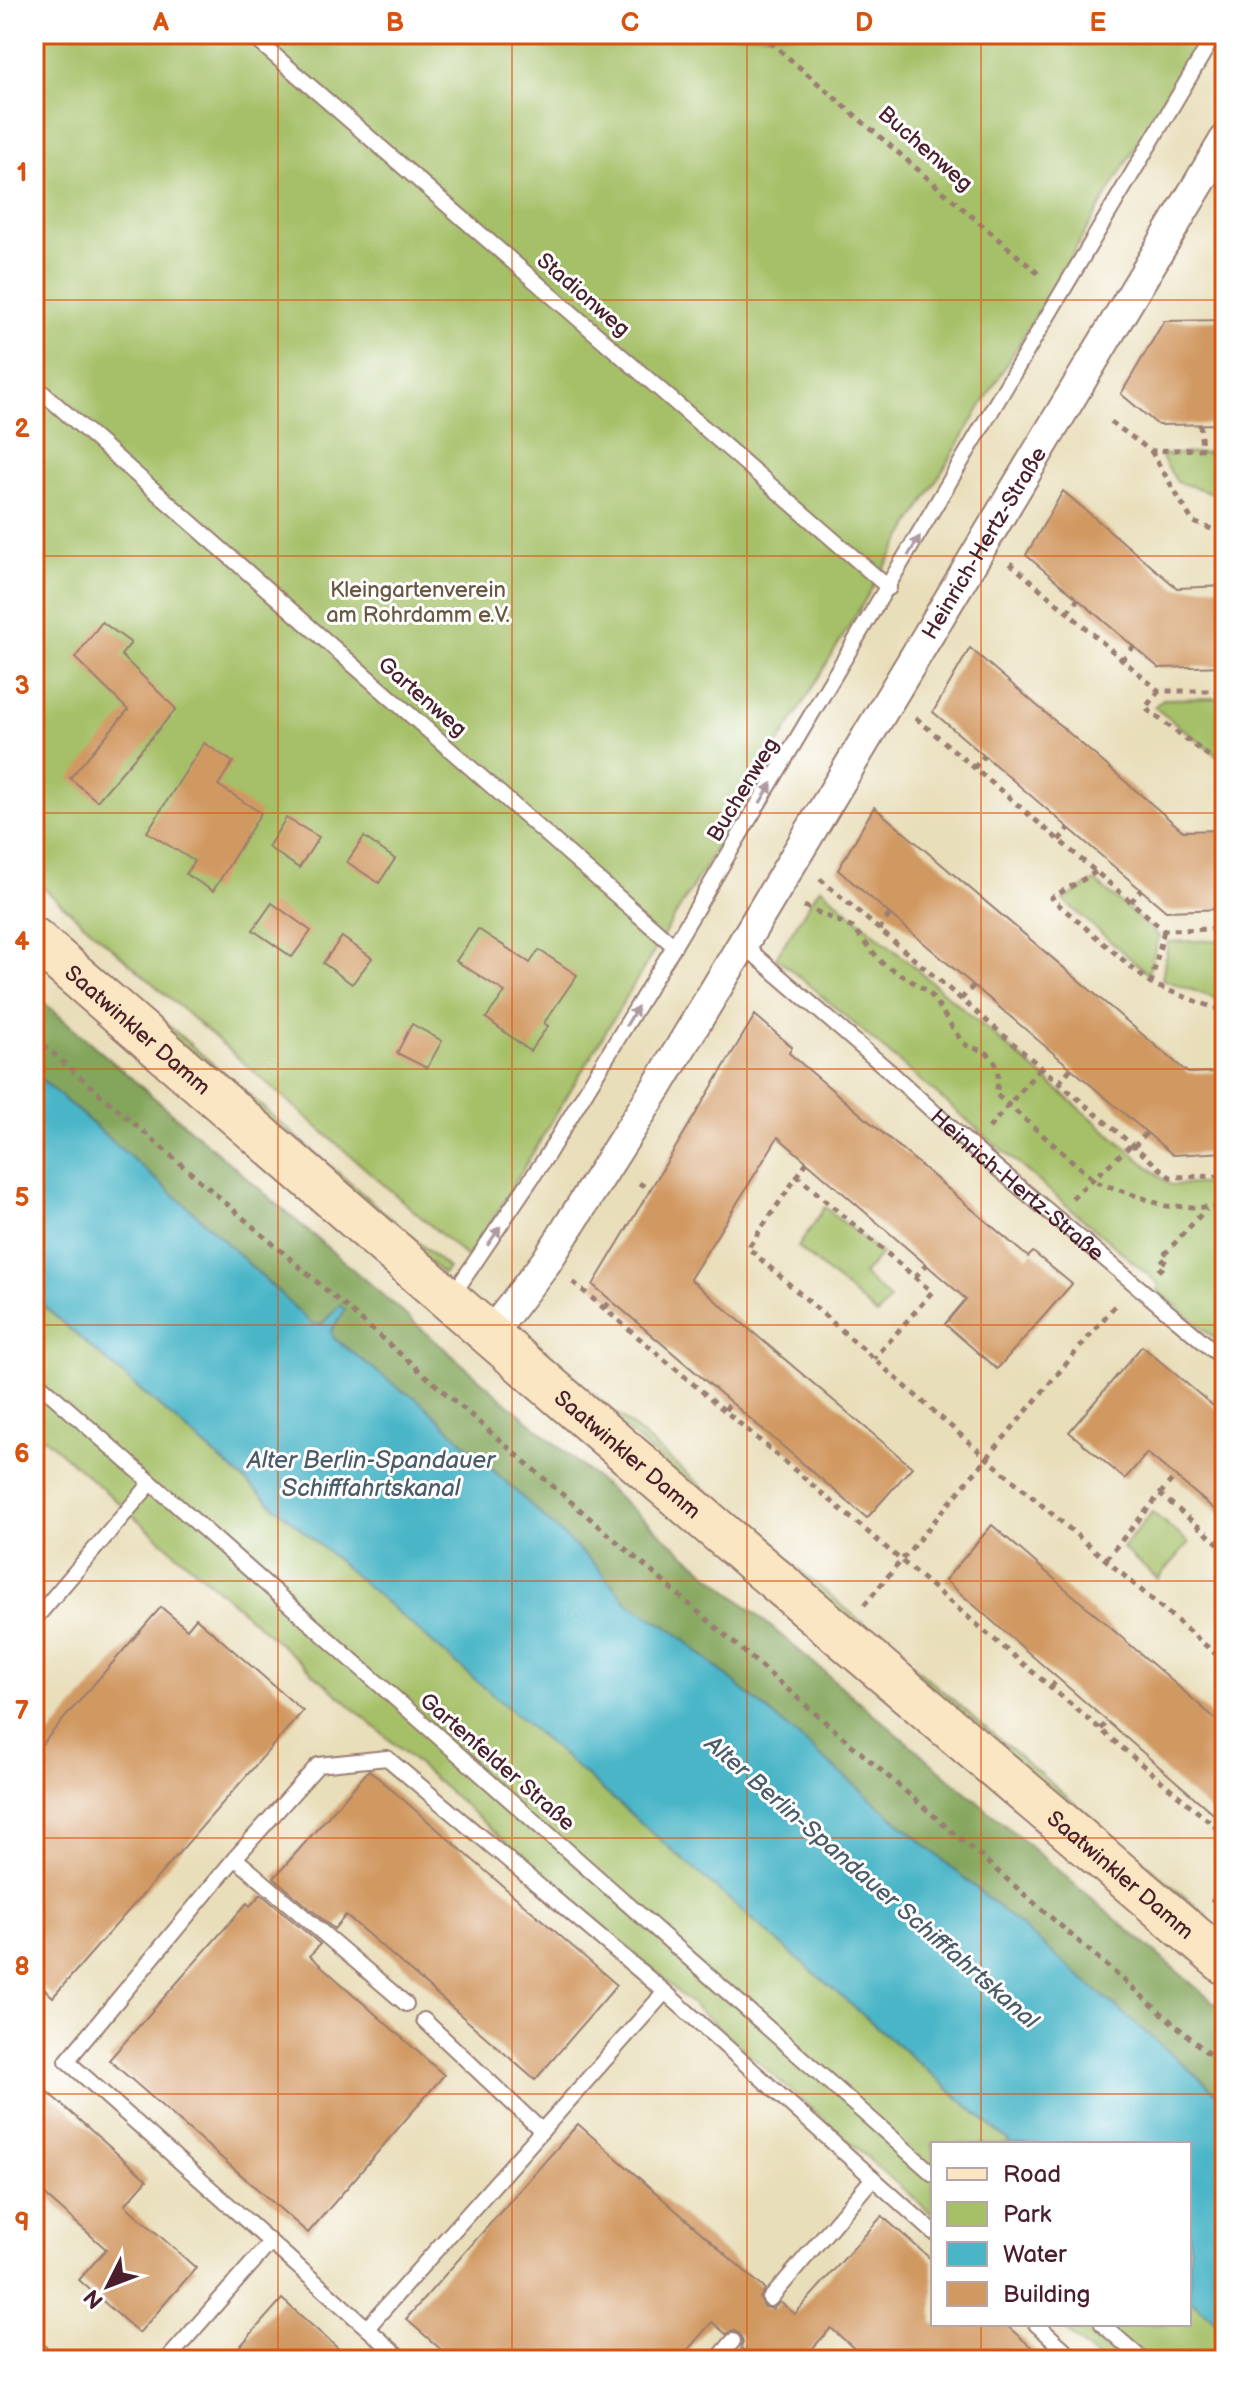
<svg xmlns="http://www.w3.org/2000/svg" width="1259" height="2394" viewBox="0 0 1259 2394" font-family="'Balsamiq Sans',sans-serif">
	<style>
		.green { fill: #a5c067; stroke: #787049; stroke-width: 2 }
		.forest { fill: #84a65c; stroke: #676244; stroke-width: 2 }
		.water { fill: #4ab5c7; stroke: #4a6a79; stroke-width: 2 }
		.building { fill: #d19962 }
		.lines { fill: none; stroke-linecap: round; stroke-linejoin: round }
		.service-casing { stroke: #9a7e72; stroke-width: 18 }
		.minor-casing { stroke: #9a7e72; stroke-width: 34 }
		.secondary-casing { stroke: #9a7e72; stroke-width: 46 }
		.path { stroke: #9a7e72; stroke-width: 5; stroke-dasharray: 6 6; stroke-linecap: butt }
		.service { stroke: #fff; stroke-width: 14 }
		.minor { stroke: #fff; stroke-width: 30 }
		.secondary { stroke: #fbe6c3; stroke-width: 42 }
		.oneway { fill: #ae9aa0 }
		.grid { fill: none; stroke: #d8530f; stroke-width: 2; stroke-opacity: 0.55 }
		.labels { text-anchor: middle; stroke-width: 6; stroke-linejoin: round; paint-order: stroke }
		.street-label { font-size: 22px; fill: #4a1f2b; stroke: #fff }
		.park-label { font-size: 22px; fill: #6a5740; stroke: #fff }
		.water-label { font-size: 24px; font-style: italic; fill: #4a5b69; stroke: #fff }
		.neatline { fill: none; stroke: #d8530f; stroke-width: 3 }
		.grid-label { font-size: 26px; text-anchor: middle; font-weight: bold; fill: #d8530f }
	</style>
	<rect width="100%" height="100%" fill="#fff"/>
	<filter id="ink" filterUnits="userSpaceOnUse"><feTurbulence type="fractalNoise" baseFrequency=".0125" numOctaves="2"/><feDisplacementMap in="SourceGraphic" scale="16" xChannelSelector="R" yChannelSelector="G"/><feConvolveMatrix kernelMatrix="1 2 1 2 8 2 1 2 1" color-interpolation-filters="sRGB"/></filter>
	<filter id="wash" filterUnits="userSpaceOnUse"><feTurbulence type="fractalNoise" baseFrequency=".006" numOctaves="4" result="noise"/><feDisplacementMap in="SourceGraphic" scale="32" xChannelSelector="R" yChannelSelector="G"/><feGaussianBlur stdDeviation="1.8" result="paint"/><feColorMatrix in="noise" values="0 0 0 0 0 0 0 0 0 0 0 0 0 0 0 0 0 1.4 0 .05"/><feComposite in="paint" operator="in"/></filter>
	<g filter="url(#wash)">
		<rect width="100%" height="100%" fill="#e9deba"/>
		<g class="green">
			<path d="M34 34H1202L1047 297 469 1259 34 880Z"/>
			<path d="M1216 452V494L1177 482 1160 455Z"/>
			<path d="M1225 698V761L1154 707 1163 699Z"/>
			<path d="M1095 881 1159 936 1148 974 1063 900Z"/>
			<path d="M820 887 1170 1185 1225 1183V1347L1157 1290 1160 1285 776 957Z"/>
			<path d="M34 909 448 1268 443 1274 34 919Z"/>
			<path d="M1220 940 1222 1001 1162 979 1168 942Z"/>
			<path d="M825 1207 881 1254 863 1275 890 1299 877 1315 798 1247Z"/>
			<path d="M34 1298 1012 2144H933V2215L34 1429Z"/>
			<path d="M564 1369 1207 1916 1203 1921 561 1375Z"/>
			<path d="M1152 1512 1189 1543 1158 1579 1122 1548Z"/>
			<path d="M1189 2298 1225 2329V2360H1099L1058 2324H1189Z"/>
		</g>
		<path class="forest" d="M34 994 513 1408 1225 2012V2100L675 1632 628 1603 598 1568 415 1397 402 1391 333 1338 330 1331 345 1310 340 1305 322 1324H312L197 1215 34 1073Z"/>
		<path class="water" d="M34 1073 197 1215 312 1324H322L340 1305 345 1310 331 1331 334 1338 402 1391 415 1397 598 1568 628 1603 675 1632 1225 2100V2329L1189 2298V2144H1012L34 1298Z"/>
		<g id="blocks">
			<g class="building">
				<path d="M1225 320V424L1158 425 1121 394 1164 321Z"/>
				<path d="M1063 491 1177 588 1225 586V666L1159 668 1026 555Z"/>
				<path d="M102 622 131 643 121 655 176 709 97 801 70 778 128 710 75 658Z"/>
				<path d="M970 648 1183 831 1225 830V909L1166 911 933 712Z"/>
				<path d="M204 743 233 762 218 785 261 813 213 891 186 874 194 861 147 832Z"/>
				<path d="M874 807 1188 1073 1225 1072V1152L1173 1155 838 870Z"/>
				<path d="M286 818 319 837 299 868 268 847Z"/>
				<path d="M364 837 395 859 379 883 347 862Z"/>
				<path d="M272 903 311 931 292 957 253 930Z"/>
				<path d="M478 929 530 963 539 950 577 975 544 1023 548 1026 530 1051 486 1018 505 992 456 961Z"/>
				<path d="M342 937 372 958 352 984 323 963Z"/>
				<path d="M755 1015 792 1047 789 1053 1028 1257 1033 1252 1072 1284 997 1369 945 1324 966 1299 778 1137 690 1279 912 1467 867 1518 593 1285Z"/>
				<path d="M412 1024 442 1041 427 1068 397 1053Z"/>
				<path d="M1142 1346 1225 1416V1518L1147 1453 1125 1479 1069 1432Z"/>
				<path d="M992 1525 1225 1727V1824L945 1580Z"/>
				<path d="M161 1607 187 1629 196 1618 303 1711 53 1997 34 1980V1753Z"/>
				<path d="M369 1770 617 1985 535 2080 346 1915 334 1929 274 1878Z"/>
				<path d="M261 1894 320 1944 310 1956 444 2075 308 2233 109 2060 247 1903 250 1906Z"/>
				<path d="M34 2080 147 2180 125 2205 196 2268 139 2333 79 2280 106 2249 34 2185Z"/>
				<path d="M578 2124 765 2289 760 2298 764 2307 773 2309 780 2302 795 2314 882 2216 933 2261V2324H1005L1046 2360H867L831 2328 802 2360H755L741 2348 743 2342 740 2334 734 2331 726 2334 712 2322 679 2360H453L406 2319Z"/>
				<path d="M282 2299 351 2360H228Z"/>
			</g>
		</g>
	</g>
	<g filter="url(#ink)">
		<use href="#blocks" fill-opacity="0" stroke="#9a7e72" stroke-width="2"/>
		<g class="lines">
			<defs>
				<g id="service">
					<path d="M250 34 889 588"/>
					<path d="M34 385 674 946"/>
					<path id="s1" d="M742 944 888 1070 972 1147 1225 1360"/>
					<path d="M452 1296 546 1157 674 946 1215 34"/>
					<path d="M34 1379 933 2174"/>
					<path d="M34 1620 151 1483"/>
					<path d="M235 1858 406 2004"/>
					<path d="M424 2020 542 2131"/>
					<path d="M770 2299 873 2178"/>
					<path d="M1036 2324 1076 2360"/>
					<path d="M1102 2324 1143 2360"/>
					<path d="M367 2328 665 1992"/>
					<path d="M34 2347 49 2360"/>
					<path d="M167 2360 270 2243"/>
					<path d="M403 2360 67 2061 235 1858 318 1765 387 1758 665 1992 933 2232"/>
					<path d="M717 2360 733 2341"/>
				</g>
				<g id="minor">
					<path id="s2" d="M490 1335 546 1262 657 1087 1225 140"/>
				</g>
				<g id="secondary">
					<path id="s3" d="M34 939 573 1407 1225 1963"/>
				</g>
			</defs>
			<use href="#service" class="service-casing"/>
			<use href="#minor" class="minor-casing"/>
			<use href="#secondary" class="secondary-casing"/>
			<g class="path">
				<path d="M761 34 1042 277"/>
				<path d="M1111 422 1151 451 1225 448"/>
				<path d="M1200 424 1202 449"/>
				<path d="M1151 451 1193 522 1225 534"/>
				<path d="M1010 563 1159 691H1225"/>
				<path d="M1067 612 1078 599"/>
				<path d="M1122 660 1134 646"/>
				<path d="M1159 691 1145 708 1225 768"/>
				<path d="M916 718 1164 930 1225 929"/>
				<path d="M974 768 984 756"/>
				<path d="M1059 840 1069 828"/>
				<path d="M1096 872 1051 898 1151 984 1225 1012"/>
				<path d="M820 879 1170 1177 1225 1176"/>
				<path d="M1131 902 1141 889"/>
				<path d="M804 906 853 928 882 963 929 992 962 1042C969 1048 972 1047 980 1050 1000 1056 1000 1077 996 1094L1096 1182 1166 1206 1225 1208"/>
				<path d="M879 930 890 914"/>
				<path d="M1151 984 1164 930"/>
				<path d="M961 999 974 985"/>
				<path d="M34 1037 1225 2068"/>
				<path d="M1059 1083 1071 1068"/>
				<path d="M989 1128 1041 1067"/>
				<path d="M1134 1147 1147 1132"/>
				<path d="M807 1162 748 1248 988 1459 1225 1662"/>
				<path d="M796 1175 932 1292 874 1359"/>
				<path d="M639 1183 650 1190"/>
				<path d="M1072 1198 1131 1145"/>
				<path d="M1159 1271 1167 1264 1161 1258 1206 1209"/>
				<path d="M915 1277 927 1264"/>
				<path d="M573 1282 1225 1835"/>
				<path d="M605 1308 610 1301"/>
				<path d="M725 1410 731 1402"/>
				<path d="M1160 1494 1175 1476"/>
				<path d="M1106 1559 1160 1494 1225 1549"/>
				<path d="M864 1605 1117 1303"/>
				<path d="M1051 1687 1058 1679"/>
				<path d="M1101 1729 1108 1721"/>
				<path d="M1212 1902 1225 1887"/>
			</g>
			<use href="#service" class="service"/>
			<use href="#minor" class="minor"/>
			<use href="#secondary" class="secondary"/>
		</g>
		<defs><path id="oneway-solid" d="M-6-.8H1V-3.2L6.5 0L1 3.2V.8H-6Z" transform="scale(2)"/></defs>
		<g class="oneway">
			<use href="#oneway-solid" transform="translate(914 546) rotate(-59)"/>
			<use href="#oneway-solid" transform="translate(766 793) rotate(-59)"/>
			<use href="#oneway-solid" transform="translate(632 1016) rotate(-59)"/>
			<use href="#oneway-solid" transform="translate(494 1236) rotate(-56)"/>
		</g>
	</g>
	<path class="grid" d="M278 34V2360M512 34V2360M747 34V2360M981 34V2144M34 300H1225M34 556H1225M34 813H1225M34 1069H1225M34 1325H1225M34 1581H1225M34 1838H1225M34 2094H1225M981 2324V2360"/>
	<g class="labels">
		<g class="street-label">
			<text transform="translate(926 148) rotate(41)" y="8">Buchenweg</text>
			<text transform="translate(584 294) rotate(41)" y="8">Stadionweg</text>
			<text dy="8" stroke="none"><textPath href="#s2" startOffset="934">Heinrich-Hertz-Straße</textPath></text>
			<text transform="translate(423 696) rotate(41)" y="8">Gartenweg</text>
			<text transform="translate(742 789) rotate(-59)" y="8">Buchenweg</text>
			<text dy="8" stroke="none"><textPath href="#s3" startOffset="138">Saatwinkler Damm</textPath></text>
			<text dy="8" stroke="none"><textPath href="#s1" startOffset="366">Heinrich-Hertz-Straße</textPath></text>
			<text dy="8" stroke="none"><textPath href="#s3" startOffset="786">Saatwinkler Damm</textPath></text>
			<text transform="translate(498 1761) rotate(41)" y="8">Gartenfelder Straße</text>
			<text dy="8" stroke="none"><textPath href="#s3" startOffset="1434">Saatwinkler Damm</textPath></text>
		</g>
		<g class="park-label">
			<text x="418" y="597">Kleingartenverein<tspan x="418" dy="25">am Rohrdamm e.V.</tspan></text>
		</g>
		<g class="water-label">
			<text x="371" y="1468">Alter Berlin-Spandauer<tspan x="371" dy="28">Schifffahrtskanal</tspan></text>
			<text transform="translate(872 1882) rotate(41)" y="8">Alter Berlin-Spandauer Schifffahrtskanal</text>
		</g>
	</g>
	<rect width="1259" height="2394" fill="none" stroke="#fff" stroke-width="88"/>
	<rect x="931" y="2142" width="260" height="184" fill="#ffffff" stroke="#b7a5aa" stroke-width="2"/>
	<rect x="947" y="2168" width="40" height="12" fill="#fbe6c3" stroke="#b7a5aa" stroke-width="2"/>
	<text x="1003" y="2182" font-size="24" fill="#4a1f2b">Road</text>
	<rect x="947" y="2202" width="40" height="24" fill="#a5c067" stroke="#b7a5aa" stroke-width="2"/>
	<text x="1003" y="2222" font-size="24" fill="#4a1f2b">Park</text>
	<rect x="947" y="2242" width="40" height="24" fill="#4ab5c7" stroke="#b7a5aa" stroke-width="2"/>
	<text x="1003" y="2262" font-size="24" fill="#4a1f2b">Water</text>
	<rect x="947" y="2282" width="40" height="24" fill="#d19962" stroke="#b7a5aa" stroke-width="2"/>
	<text x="1003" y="2302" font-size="24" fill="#4a1f2b">Building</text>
	<g transform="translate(108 2286) rotate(228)" stroke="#ffffff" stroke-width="6" paint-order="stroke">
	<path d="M0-6L14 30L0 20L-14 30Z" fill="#4a1f2b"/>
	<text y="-12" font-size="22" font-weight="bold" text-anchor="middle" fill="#4a1f2b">N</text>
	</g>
	<rect x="44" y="44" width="1171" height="2306" class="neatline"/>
	<g class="grid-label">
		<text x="161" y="31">A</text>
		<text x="395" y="31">B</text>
		<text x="630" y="31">C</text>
		<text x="864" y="31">D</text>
		<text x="1098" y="31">E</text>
		<text x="22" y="181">1</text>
		<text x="22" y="437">2</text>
		<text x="22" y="694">3</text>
		<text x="22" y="950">4</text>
		<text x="22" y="1206">5</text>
		<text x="22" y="1462">6</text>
		<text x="22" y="1719">7</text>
		<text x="22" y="1975">8</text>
		<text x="22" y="2231">9</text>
	</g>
</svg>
